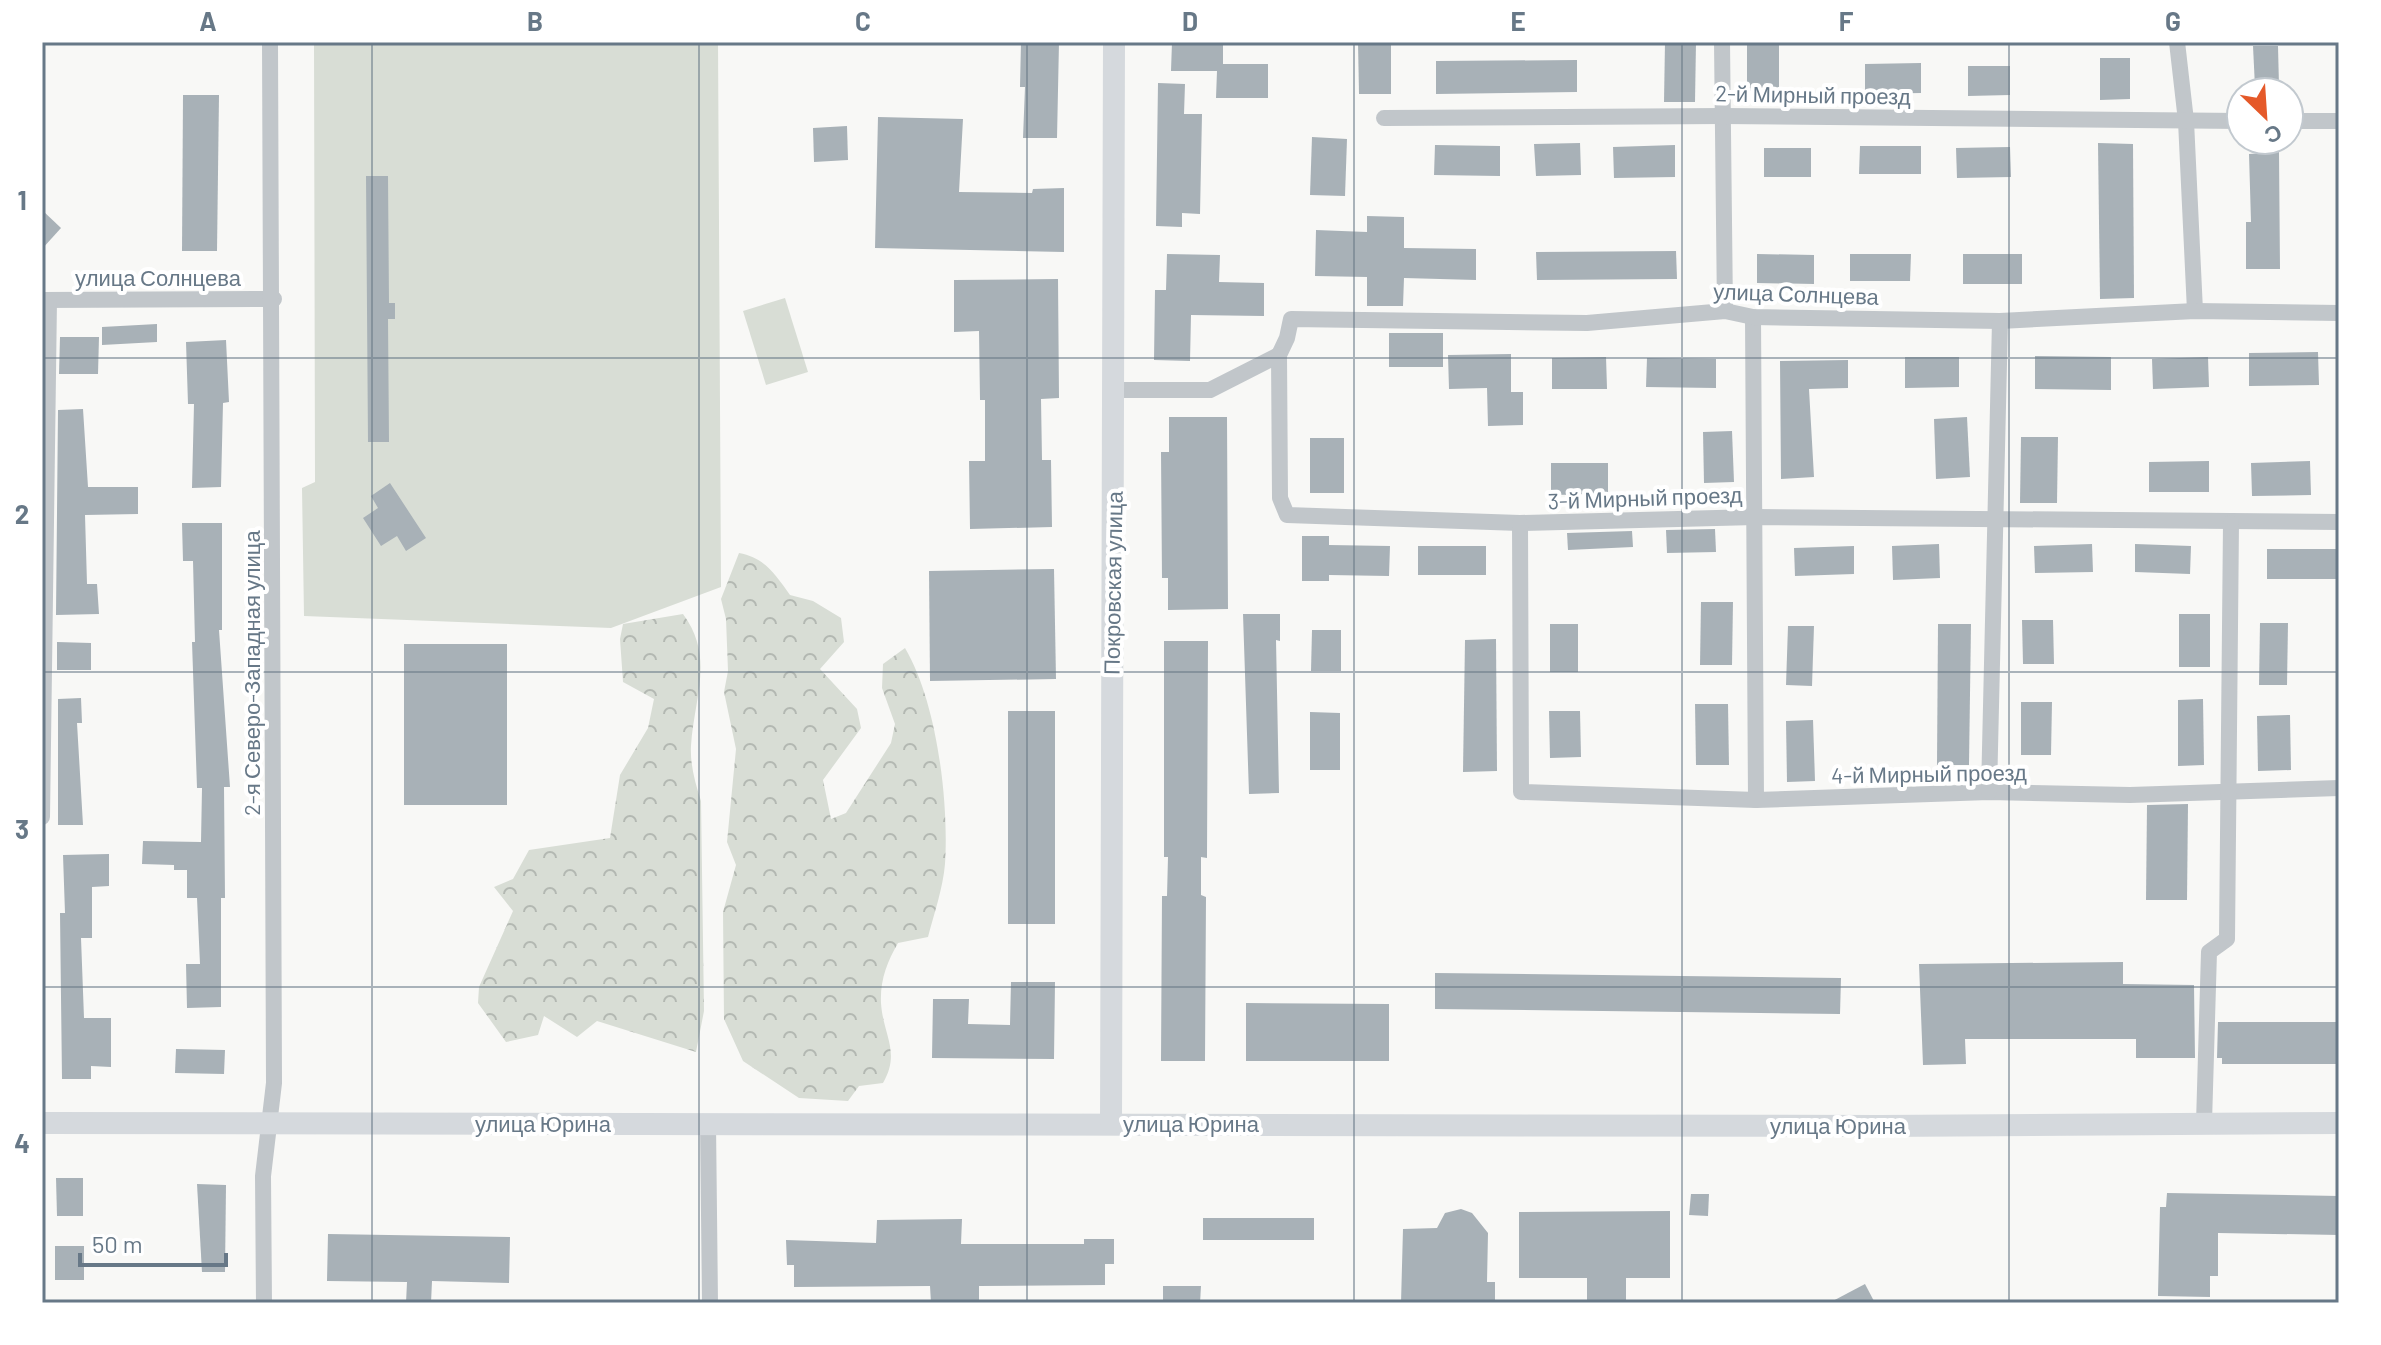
<svg xmlns="http://www.w3.org/2000/svg" width="2381" height="1345" viewBox="0 0 2381 1345" font-family="Barlow,sans-serif">
	<style>
		.forest { fill: url(#forest-crowns) }
		.pitch { fill: #d8ddd5 }
		.building { fill: #a8b1b7 }
		.lines { fill: none; stroke-linecap: round; stroke-linejoin: round }
		.street { stroke: #c1c6ca; stroke-width: 16 }
		.secondary { stroke: #d5d9dd; stroke-width: 22 }
		.grid { fill: none; stroke: #677887; stroke-width: 2; stroke-opacity: 0.55 }
		.labels { text-anchor: middle; stroke-width: 8; stroke-linejoin: round; paint-order: stroke }
		.street-label { font-size: 22px; fill: #677887; stroke: #fff }
		.neatline { fill: none; stroke: #677887; stroke-width: 3 }
		.grid-label { font-size: 26px; text-anchor: middle; font-weight: bold; fill: #677887 }
	</style>
	<defs>
		<pattern id="forest-crowns" width="20" height="18" patternUnits="userSpaceOnUse" patternTransform="scale(2)"><rect width="20" height="18" fill="#d8ddd5"/><path d="M2 6a3 3 0 1 1 6 0M12 15a3 3 0 1 1 6 0" fill="none" stroke="#b3b8b2"/></pattern>
	</defs>
	<rect width="100%" height="100%" fill="#f8f8f6"/>
	<g class="forest">
		<path d="M739 553C765 558 775 574 790 595L813 601 841 618 844 642 820 669 857 709 861 728 823 780 831 819 846 813 891 743 895 724 882 688 883 664 905 648C937 702 949 802 945 864 943 888 934 914 928 937L898 943C887 962 880 980 881 1003 883 1035 901 1052 883 1083L859 1086 848 1101 799 1098 743 1061 724 1019 723 912 736 865 727 842 736 749 724 692 728 671 726 619 721 599Z"/>
		<path d="M683 614C715 657 694 698 691 746 690 764 695 783 701 801L704 1011 696 1052 597 1021 577 1037 544 1016 538 1035 506 1042 478 1003 479 987 513 911 494 887 513 879 529 850 610 838 620 775 648 728 654 699 623 682 620 639 623 624Z"/>
	</g>
	<g class="pitch">
		<path d="M314 42H718L721 587 611 628 304 616 302 488 315 482Z"/>
		<path d="M785 298 808 372 766 385 743 311Z"/>
	</g>
	<g class="building">
		<path d="M1021 42H1059L1057 138H1023L1025 87H1020Z"/>
		<path d="M1172 42H1223V64H1268V98H1216L1217 71H1171Z"/>
		<path d="M1358 42H1391V94H1359Z"/>
		<path d="M1665 42H1696L1695 102H1664Z"/>
		<path d="M1747 42H1779V90L1747 91Z"/>
		<path d="M2253 46H2278L2279 86 2255 87Z"/>
		<path d="M2100 58H2130V99L2100 100Z"/>
		<path d="M1577 60V92L1436 94V61Z"/>
		<path d="M1921 63V93L1865 94V64Z"/>
		<path d="M1968 66H2010V95L1968 96Z"/>
		<path d="M1158 83 1185 84 1184 114H1202L1200 214 1182 213V227L1156 226Z"/>
		<path d="M183 95H219L217 251H182Z"/>
		<path d="M878 117 963 119 959 192 1032 193 1033 189 1064 188V252L875 248Z"/>
		<path d="M847 126 848 160 814 162 813 128Z"/>
		<path d="M1312 137 1347 139 1345 196 1310 195Z"/>
		<path d="M1580 143 1581 175 1536 176 1534 144Z"/>
		<path d="M2098 143 2133 144 2134 298 2100 299Z"/>
		<path d="M1435 145 1500 146V176L1434 175Z"/>
		<path d="M1675 145V177L1614 178 1613 147Z"/>
		<path d="M1860 146H1921V174H1859Z"/>
		<path d="M2010 147 2011 177 1957 178 1956 148Z"/>
		<rect x="1764" y="148" width="47" height="29"/>
		<path d="M2279 152 2280 269H2246V222H2251L2249 154Z"/>
		<path d="M366 176H388L389 303H395V319H388L389 442H368Z"/>
		<path d="M42 210 61 228 42 249Z"/>
		<path d="M1367 216 1404 217V248L1476 249V280L1404 278 1403 306H1367V277L1315 276 1316 230 1367 232Z"/>
		<path d="M1676 251 1677 279 1537 280 1536 252Z"/>
		<path d="M1167 254 1220 255 1219 282 1264 283V316L1191 315 1190 361 1154 360 1155 290H1166Z"/>
		<path d="M1757 254 1814 255V284L1757 283Z"/>
		<path d="M1850 254H1911L1910 281H1850Z"/>
		<rect x="1963" y="254" width="59" height="30"/>
		<path d="M1058 279 1059 398 1041 399 1042 460H1051L1052 527 970 529 969 461H985V400H980L979 331 954 332V280Z"/>
		<path d="M157 324V342L102 345V327Z"/>
		<rect x="1389" y="333" width="54" height="34"/>
		<path d="M60 337H99L98 374H59Z"/>
		<path d="M226 340 229 402 223 403 221 487 192 488 194 404H188L186 342Z"/>
		<path d="M2318 352 2319 385 2249 386V353Z"/>
		<path d="M1511 354V392H1523V425L1488 426 1487 388 1449 389 1448 355Z"/>
		<path d="M2035 356 2111 357V390L2035 389Z"/>
		<path d="M1606 357 1607 389H1552V358Z"/>
		<path d="M1905 357H1959V387L1905 388Z"/>
		<path d="M2208 357 2209 387 2153 389 2152 359Z"/>
		<path d="M1647 358 1716 359V388L1646 387Z"/>
		<path d="M1848 360V388L1809 389 1814 477 1781 479 1780 361Z"/>
		<path d="M83 409 88 487H138V514L85 515 87 584H97L99 614 56 615 58 410Z"/>
		<path d="M1169 417H1227L1228 609 1168 610V578H1162L1161 452H1169Z"/>
		<path d="M1967 417 1970 477 1936 479 1934 419Z"/>
		<path d="M1732 431 1734 482 1704 483 1703 432Z"/>
		<path d="M2021 437H2058L2057 503H2020Z"/>
		<rect x="1310" y="438" width="34" height="55"/>
		<path d="M2209 461V492H2149V462Z"/>
		<path d="M2310 461 2311 495 2252 496 2251 463Z"/>
		<path d="M1551 463H1608V494L1551 495Z"/>
		<path d="M390 483 426 538 406 551 397 536 381 546 363 518 378 508 371 496Z"/>
		<path d="M182 523H222V630H219L230 787H224L225 898H221V1007L187 1008 186 964H200L197 898H187V870H174V865L142 864 143 841 201 842 202 788H197L192 642H195L193 561H183Z"/>
		<path d="M1715 529 1716 552 1667 553 1666 530Z"/>
		<path d="M1632 531 1633 547 1568 550 1567 533Z"/>
		<path d="M1302 536H1329V545L1390 546 1389 576 1329 575V581H1302Z"/>
		<path d="M1939 544 1940 578 1893 580 1892 546Z"/>
		<path d="M2092 544 2093 572 2035 573 2034 546Z"/>
		<path d="M2135 544 2191 546 2190 574 2135 572Z"/>
		<rect x="1418" y="546" width="68" height="29"/>
		<path d="M1854 546V574L1795 576 1794 548Z"/>
		<rect x="2267" y="549" width="71" height="30"/>
		<path d="M1054 569 1056 679 930 681 929 571Z"/>
		<path d="M1701 602H1733L1732 665H1700Z"/>
		<path d="M1243 614H1280V641L1276 640 1279 793 1249 794Z"/>
		<rect x="2179" y="614" width="31" height="53"/>
		<path d="M2022 620H2053L2054 664H2023Z"/>
		<path d="M2260 623H2288L2287 685H2259Z"/>
		<rect x="1550" y="624" width="28" height="48"/>
		<path d="M1938 624H1971L1969 765H1937Z"/>
		<path d="M1788 626H1814L1812 686 1786 685Z"/>
		<path d="M1312 630H1341V671H1311Z"/>
		<path d="M1496 639 1497 771 1463 772 1465 640Z"/>
		<path d="M1164 641H1208L1207 858 1201 857V895L1206 897 1205 1061H1161L1162 896H1167L1168 857H1164Z"/>
		<path d="M57 642 91 643V670H57Z"/>
		<rect x="404" y="644" width="103" height="161"/>
		<path d="M81 698 82 723H77L83 825H58V699Z"/>
		<path d="M2203 699 2204 765 2178 766V700Z"/>
		<path d="M2021 702H2052L2051 755H2021Z"/>
		<path d="M1695 704H1728L1729 765H1696Z"/>
		<rect x="1008" y="711" width="47" height="213"/>
		<path d="M1549 711H1580L1581 757 1550 758Z"/>
		<path d="M1310 712 1340 713V770H1310Z"/>
		<path d="M2290 715 2291 770 2258 771 2257 716Z"/>
		<path d="M1813 720 1815 781 1787 782 1786 721Z"/>
		<path d="M2188 804 2187 900H2146L2147 805Z"/>
		<path d="M109 854V886L92 887V938H81L84 1018H111V1067L91 1066V1079H62L60 913H65L63 855Z"/>
		<path d="M2123 962V984L2194 985 2195 1058H2136V1039H1965L1966 1064 1923 1065 1919 964Z"/>
		<path d="M1435 973 1841 978 1840 1014 1435 1009Z"/>
		<path d="M1011 982H1055L1054 1059 932 1058 933 999H969L968 1024 1010 1025Z"/>
		<path d="M1246 1003 1389 1004V1061H1246Z"/>
		<path d="M2218 1022H2339V1064H2222V1058H2217Z"/>
		<path d="M176 1049 225 1050 224 1074 175 1073Z"/>
		<path d="M56 1178H83V1216H57Z"/>
		<path d="M197 1184 226 1185 225 1272H202Z"/>
		<path d="M2167 1193 2339 1196V1235L2218 1233V1276H2210V1297L2158 1296 2160 1207H2166Z"/>
		<path d="M1691 1194H1709L1708 1216 1689 1215Z"/>
		<path d="M1461 1209 1472 1213 1488 1233 1487 1282H1495V1303H1401L1403 1229 1437 1228 1445 1213Z"/>
		<path d="M1670 1211V1278H1626V1303H1587V1278H1519V1212Z"/>
		<rect x="1203" y="1218" width="111" height="22"/>
		<path d="M962 1219 961 1244H1084V1239H1114V1264H1105V1285L979 1286V1303H931L930 1286 794 1287V1265H787L786 1240 876 1243 877 1220Z"/>
		<path d="M328 1234 510 1237 509 1283 432 1281 431 1303H406L407 1282 327 1281Z"/>
		<rect x="55" y="1246" width="29" height="34"/>
		<path d="M1865 1284 1875 1303H1829Z"/>
		<path d="M1163 1286H1201L1200 1303H1163Z"/>
	</g>
	<g class="lines">
		<g class="street">
			<path d="M1722 42 1725 311"/>
			<path d="M2177 42 2186 121 2195 311"/>
			<path d="M1384 118 1723 116 2241 121"/>
			<path d="M2289 121H2339"/>
			<path d="M42 300 274 299"/>
			<path d="M1753 317 1756 800"/>
			<path d="M1279 355 1287 338 1291 319 1587 323 1725 311 1753 317 2000 321 2195 311 2339 313"/>
			<path d="M1115 390H1210L1279 355 1280 498 1287 515 1520 523 1755 517 2339 522"/>
			<path d="M1520 523 1521 792 1756 800 1989 792 2130 795 2339 788"/>
			<path d="M1989 792 2000 321"/>
			<path d="M42 817 49 300"/>
			<path d="M708 1123 710 1303"/>
			<path d="M2204 1123 2209 952 2227 939 2231 523"/>
			<path d="M264 1303 263 1176 274 1083 270 42"/>
		</g>
		<g class="secondary">
			<path d="M42 1123 1880 1126 2339 1123"/>
			<path d="M1111 1123 1114 42"/>
		</g>
	</g>
	<path class="grid" d="M372 42V1303M699 42V1303M1027 42V1303M1354 42V1303M1682 42V1303M2009 42V1303M42 358H2339M42 672H2339M42 987H2339"/>
	<g class="labels">
		<g class="street-label">
			<text transform="translate(1813 95) rotate(1)" y="8">2-й Мирный проезд</text>
			<text x="158" y="286">улица Солнцева</text>
			<text transform="translate(1796 294) rotate(2)" y="8">улица Солнцева</text>
			<text transform="translate(1645 498) rotate(-2)" y="8">3-й Мирный проезд</text>
			<text transform="translate(1113 583) rotate(-89)" y="8">Покровская улица</text>
			<text transform="translate(252 673) rotate(-90)" y="8">2-я Северо-Западная улица</text>
			<text transform="translate(1929 774) rotate(-1)" y="8">4-й Мирный проезд</text>
			<text x="543" y="1132">улица Юрина</text>
			<text x="1191" y="1132">улица Юрина</text>
			<text x="1838" y="1134">улица Юрина</text>
		</g>
	</g>
	<rect width="2381" height="1345" fill="none" stroke="#ffffff" stroke-width="88"/>
	<g transform="translate(2265 116) rotate(155)"><circle r="38" fill="#ffffff" stroke="#c2c9cf" stroke-width="2"/>
	<path d="M0-6L14 30L0 20L-14 30Z" fill="#e55929"/>
	<text y="-12" font-size="22" font-weight="bold" text-anchor="middle" fill="#677887">С</text>
	</g>
	<path d="M80 1253v12h146v-12" fill="none" stroke="#677887" stroke-width="4"/>
	<text x="92" y="1253" font-size="24" fill="#677887" stroke="#ffffff" stroke-width="6" paint-order="stroke">50 m</text>
	<rect x="44" y="44" width="2293" height="1257" class="neatline"/>
	<g class="grid-label">
		<text x="208" y="31">A</text>
		<text x="535" y="31">B</text>
		<text x="863" y="31">C</text>
		<text x="1190" y="31">D</text>
		<text x="1518" y="31">E</text>
		<text x="1846" y="31">F</text>
		<text x="2173" y="31">G</text>
		<text x="22" y="210">1</text>
		<text x="22" y="524">2</text>
		<text x="22" y="839">3</text>
		<text x="22" y="1153">4</text>
	</g>
</svg>
